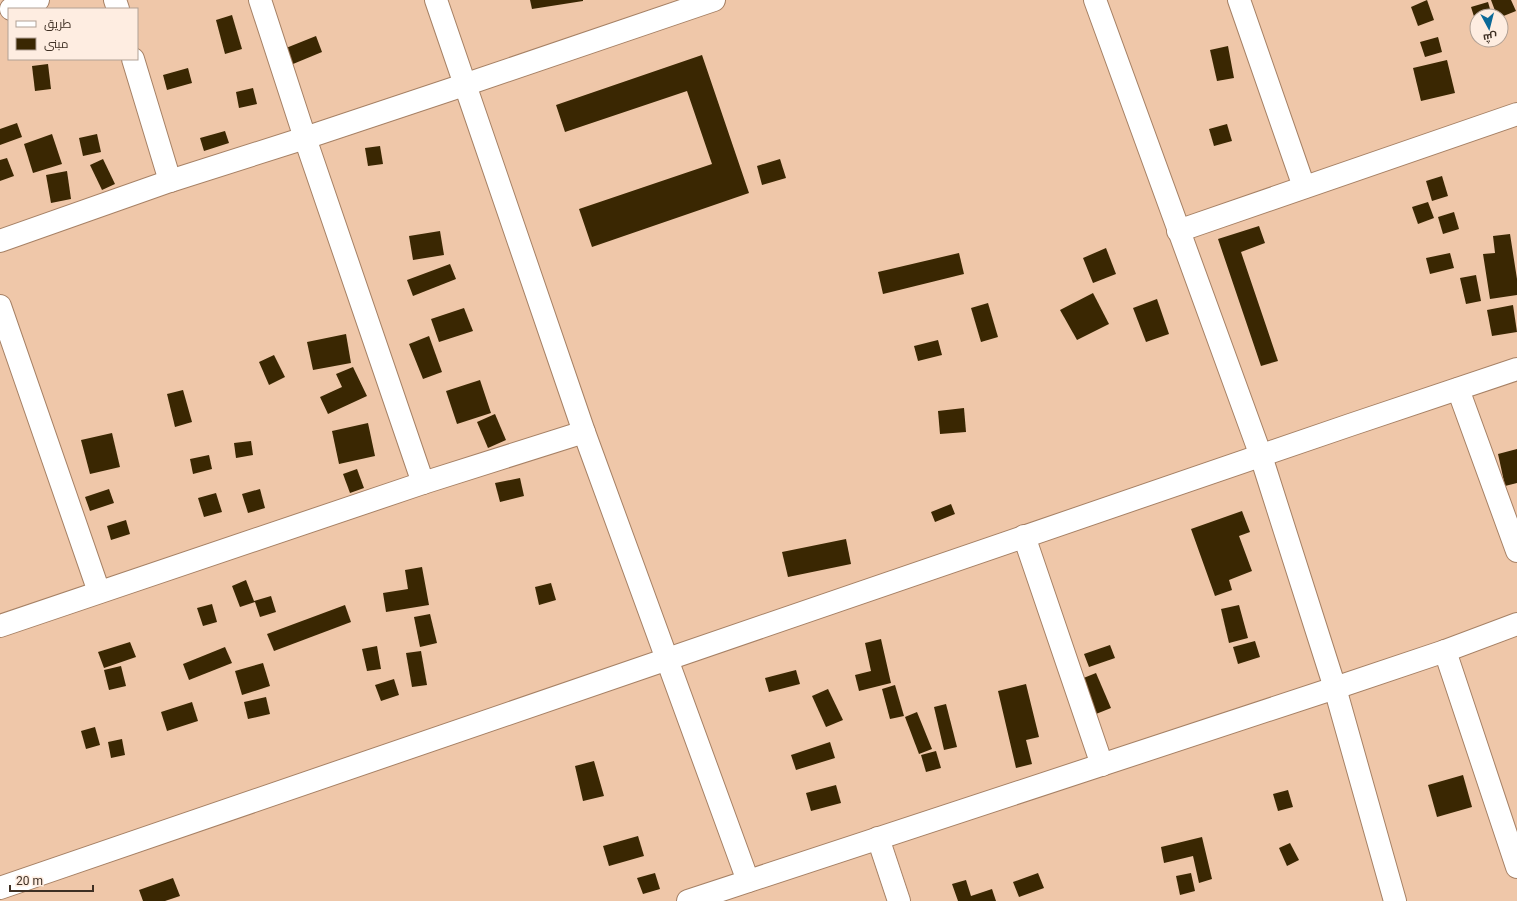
<svg xmlns="http://www.w3.org/2000/svg" width="1517" height="901" viewBox="0 0 1517 901" font-family="Roboto,Cairo,sans-serif">
	<style>
		.building { fill: #3a2702 }
		.lines { fill: none; stroke-linecap: round; stroke-linejoin: round }
		.street-casing { stroke: #a68165; stroke-width: 24 }
		.secondary-casing { stroke: #a68165; stroke-width: 24 }
		.street { stroke: #fff; stroke-width: 22 }
		.secondary { stroke: #fff; stroke-width: 22 }
	</style>
	<rect width="100%" height="100%" fill="#efc7a9"/>
	<g class="building">
		<path d="M530 0H583V1L532 9Z"/>
		<path d="M1427 0 1434 20 1418 26 1411 7Z"/>
		<path d="M1491 0H1511L1516 11 1501 17 1497 16Z"/>
		<path d="M1488 2 1492 16H1477V26L1471 7Z"/>
		<path d="M232 15 242 49 225 54 216 20Z"/>
		<path d="M316 36 322 52 293 64 286 48Z"/>
		<path d="M1438 37 1442 52 1425 57 1420 42Z"/>
		<path d="M1228 46 1234 78 1217 81 1210 50Z"/>
		<path d="M702 55 749 193 592 247 579 209 712 164 687 91 565 132 556 105Z"/>
		<path d="M1447 60 1455 93 1421 101 1413 68Z"/>
		<path d="M48 64 51 89 35 91 32 66Z"/>
		<path d="M188 68 192 83 167 90 163 75Z"/>
		<path d="M253 88 257 104 239 108 236 92Z"/>
		<path d="M17 123 22 137 0 145V129Z"/>
		<path d="M1227 124 1232 141 1214 146 1209 129Z"/>
		<path d="M225 131 229 143 204 151 200 138Z"/>
		<path d="M52 134 62 164 33 173 24 144Z"/>
		<path d="M97 134 101 152 83 156 79 138Z"/>
		<path d="M380 146 383 164 368 166 365 148Z"/>
		<path d="M7 158 14 176 0 181V160Z"/>
		<path d="M103 159 115 184 102 190 90 165Z"/>
		<path d="M780 159 786 178 762 185 757 166Z"/>
		<path d="M67 171 71 199 51 203 46 175Z"/>
		<path d="M1442 176 1448 196 1432 201 1426 181Z"/>
		<path d="M1428 202 1434 218 1418 224 1412 207Z"/>
		<path d="M1454 212 1459 229 1443 234 1438 217Z"/>
		<path d="M1259 226 1265 243 1241 252 1278 361 1261 366 1218 239Z"/>
		<path d="M440 231 444 255 413 260 409 236Z"/>
		<path d="M1510 234 1517 279V295L1490 299 1483 254 1495 253 1493 236Z"/>
		<path d="M1106 248 1116 274 1093 283 1083 258Z"/>
		<path d="M959 253 964 274 883 294 878 272Z"/>
		<path d="M1450 253 1454 268 1430 274 1426 258Z"/>
		<path d="M450 264 456 279 413 296 407 280Z"/>
		<path d="M1476 275 1481 301 1466 304 1460 278Z"/>
		<path d="M1093 293 1109 324 1077 340 1060 310Z"/>
		<path d="M1157 299 1169 334 1146 342 1133 308Z"/>
		<path d="M988 303 998 337 981 342 971 308Z"/>
		<path d="M1513 305 1517 332 1492 336 1487 310Z"/>
		<path d="M464 308 473 331 439 342 431 319Z"/>
		<path d="M346 334 351 363 313 370 307 342Z"/>
		<path d="M429 336 442 372 423 379 409 344Z"/>
		<path d="M938 340 942 355 918 361 914 346Z"/>
		<path d="M274 355 285 377 269 385 259 362Z"/>
		<path d="M353 367 367 396 328 414 320 397 342 387 336 374Z"/>
		<path d="M480 380 491 413 457 424 446 391Z"/>
		<path d="M183 390 192 422 175 427 167 394Z"/>
		<path d="M964 408 966 432 940 434 938 411Z"/>
		<path d="M495 414 506 440 488 448 477 422Z"/>
		<path d="M368 423 375 456 339 464 332 431Z"/>
		<path d="M112 433 120 467 90 474 81 440Z"/>
		<path d="M251 441 253 455 236 458 234 443Z"/>
		<path d="M1517 449V483L1505 486 1498 454Z"/>
		<path d="M209 455 212 469 193 474 190 459Z"/>
		<path d="M357 469 364 488 350 493 343 474Z"/>
		<path d="M520 478 524 496 500 502 495 483Z"/>
		<path d="M109 489 114 503 90 511 85 497Z"/>
		<path d="M260 489 265 508 248 513 242 494Z"/>
		<path d="M216 493 222 512 204 517 198 498Z"/>
		<path d="M951 504 955 514 935 522 931 512Z"/>
		<path d="M1242 511 1250 532 1239 536 1252 571 1229 580 1232 590 1215 596 1191 529Z"/>
		<path d="M126 520 130 534 111 540 107 526Z"/>
		<path d="M846 539 851 564 788 577 782 552Z"/>
		<path d="M422 567 429 605 386 612 383 593 408 589 405 570Z"/>
		<path d="M246 580 254 601 271 596 276 612 260 617 255 602 240 607 232 586Z"/>
		<path d="M551 583 556 600 539 605 535 587Z"/>
		<path d="M212 604 217 622 203 626 197 608Z"/>
		<path d="M345 605 351 622 274 651 267 634Z"/>
		<path d="M1239 605 1248 638 1229 643 1221 609Z"/>
		<path d="M430 614 437 643 420 647 414 617Z"/>
		<path d="M881 639 891 683 859 691 855 675 871 671 865 643Z"/>
		<path d="M1255 641 1260 657 1238 664 1233 647Z"/>
		<path d="M130 642 136 657 104 668 98 652Z"/>
		<path d="M1110 645 1115 658 1089 667 1084 654Z"/>
		<path d="M377 646 381 669 367 671 362 649Z"/>
		<path d="M225 647 232 663 189 680 183 664Z"/>
		<path d="M421 651 427 685 412 687 406 653Z"/>
		<path d="M263 663 270 686 242 695 235 671Z"/>
		<path d="M121 666 126 686 109 690 104 670Z"/>
		<path d="M796 670 800 684 769 692 765 678Z"/>
		<path d="M1096 673 1111 708 1086 718 1071 683Z"/>
		<path d="M394 679 399 695 381 701 375 685Z"/>
		<path d="M1026 684 1039 737 1026 740 1032 764 1016 768 998 691Z"/>
		<path d="M895 685 904 716 890 719 882 689Z"/>
		<path d="M828 689 843 720 826 727 812 696Z"/>
		<path d="M266 697 270 714 248 719 244 702Z"/>
		<path d="M192 702 198 721 167 731 161 712Z"/>
		<path d="M946 704 957 747 944 750 934 707Z"/>
		<path d="M917 712 932 749 919 754 905 717Z"/>
		<path d="M95 727 100 745 86 749 81 731Z"/>
		<path d="M122 739 125 755 111 758 108 742Z"/>
		<path d="M830 742 835 758 796 770 791 755Z"/>
		<path d="M936 751 941 768 926 772 921 755Z"/>
		<path d="M594 761 604 796 583 801 575 766Z"/>
		<path d="M1463 775 1472 807 1437 817 1428 785Z"/>
		<path d="M836 785 841 803 811 811 806 793Z"/>
		<path d="M1288 790 1293 807 1278 811 1273 794Z"/>
		<path d="M638 836 644 856 609 866 603 846Z"/>
		<path d="M1202 837 1212 879 1199 883 1193 856 1164 863 1161 847Z"/>
		<path d="M1290 843 1299 860 1287 866 1279 848Z"/>
		<path d="M655 873 660 889 643 894 637 878Z"/>
		<path d="M1038 873 1044 888 1019 897 1013 882Z"/>
		<path d="M1191 873 1195 891 1180 895 1176 876Z"/>
		<path d="M173 878 180 896 165 901H143L139 890Z"/>
		<path d="M966 880 971 896 992 889 996 901H958L952 884Z"/>
	</g>
	<g class="lines">
		<defs>
			<g id="street">
				<path d="M115 0 118 9"/>
				<path d="M260 0 305 138 423 483"/>
				<path d="M436 0 584 432 748 881"/>
				<path d="M1095 0 1261 456 1335 688 1395 901"/>
				<path d="M1239 0 1304 187"/>
				<path d="M11 9 38 0"/>
				<path d="M133 59 170 181"/>
				<path d="M1178 231 1517 114"/>
				<path d="M0 241 170 181 305 138 464 85 714 0"/>
				<path d="M0 306 99 592"/>
				<path d="M1458 389 1517 551"/>
				<path d="M1024 536 1102 765"/>
				<path d="M0 626 423 483 584 432"/>
				<path d="M1445 651 1517 867"/>
				<path d="M878 838 899 901"/>
				<path d="M688 901 1335 688 1445 651 1517 624"/>
			</g>
			<path id="secondary" d="M0 888 1350 425 1517 369"/>
		</defs>
		<use href="#street" class="street-casing"/>
		<use href="#secondary" class="secondary-casing"/>
		<use href="#street" class="street"/>
		<use href="#secondary" class="secondary"/>
	</g>
	<rect x="8" y="8" width="130" height="52" fill="#feede1" stroke="#b1a195"/>
	<rect x="16" y="21" width="20" height="6" fill="#ffffff" stroke="#b1a195"/>
	<text x="44" y="28" font-size="12" fill="#3e2f23">طريق</text>
	<rect x="16" y="38" width="20" height="12" fill="#3a2702" stroke="#b1a195"/>
	<text x="44" y="48" font-size="12" fill="#3e2f23">مبنى</text>
	<g transform="translate(1489 28) rotate(173)"><circle r="19" fill="#feede1" stroke="#b1a195"/>
	<path d="M0-3L7 15L0 10L-7 15Z" fill="#0b6998"/>
	<text y="-6" font-size="11" font-weight="bold" text-anchor="middle" fill="#3e2f23">ش</text>
	</g>
	<path d="M10 885v6h83v-6" fill="none" stroke="#3e2f23" stroke-width="2"/>
	<text x="16" y="885" font-size="12" fill="#3e2f23" stroke="#feede1" stroke-width="3" paint-order="stroke">20 m</text>
</svg>
